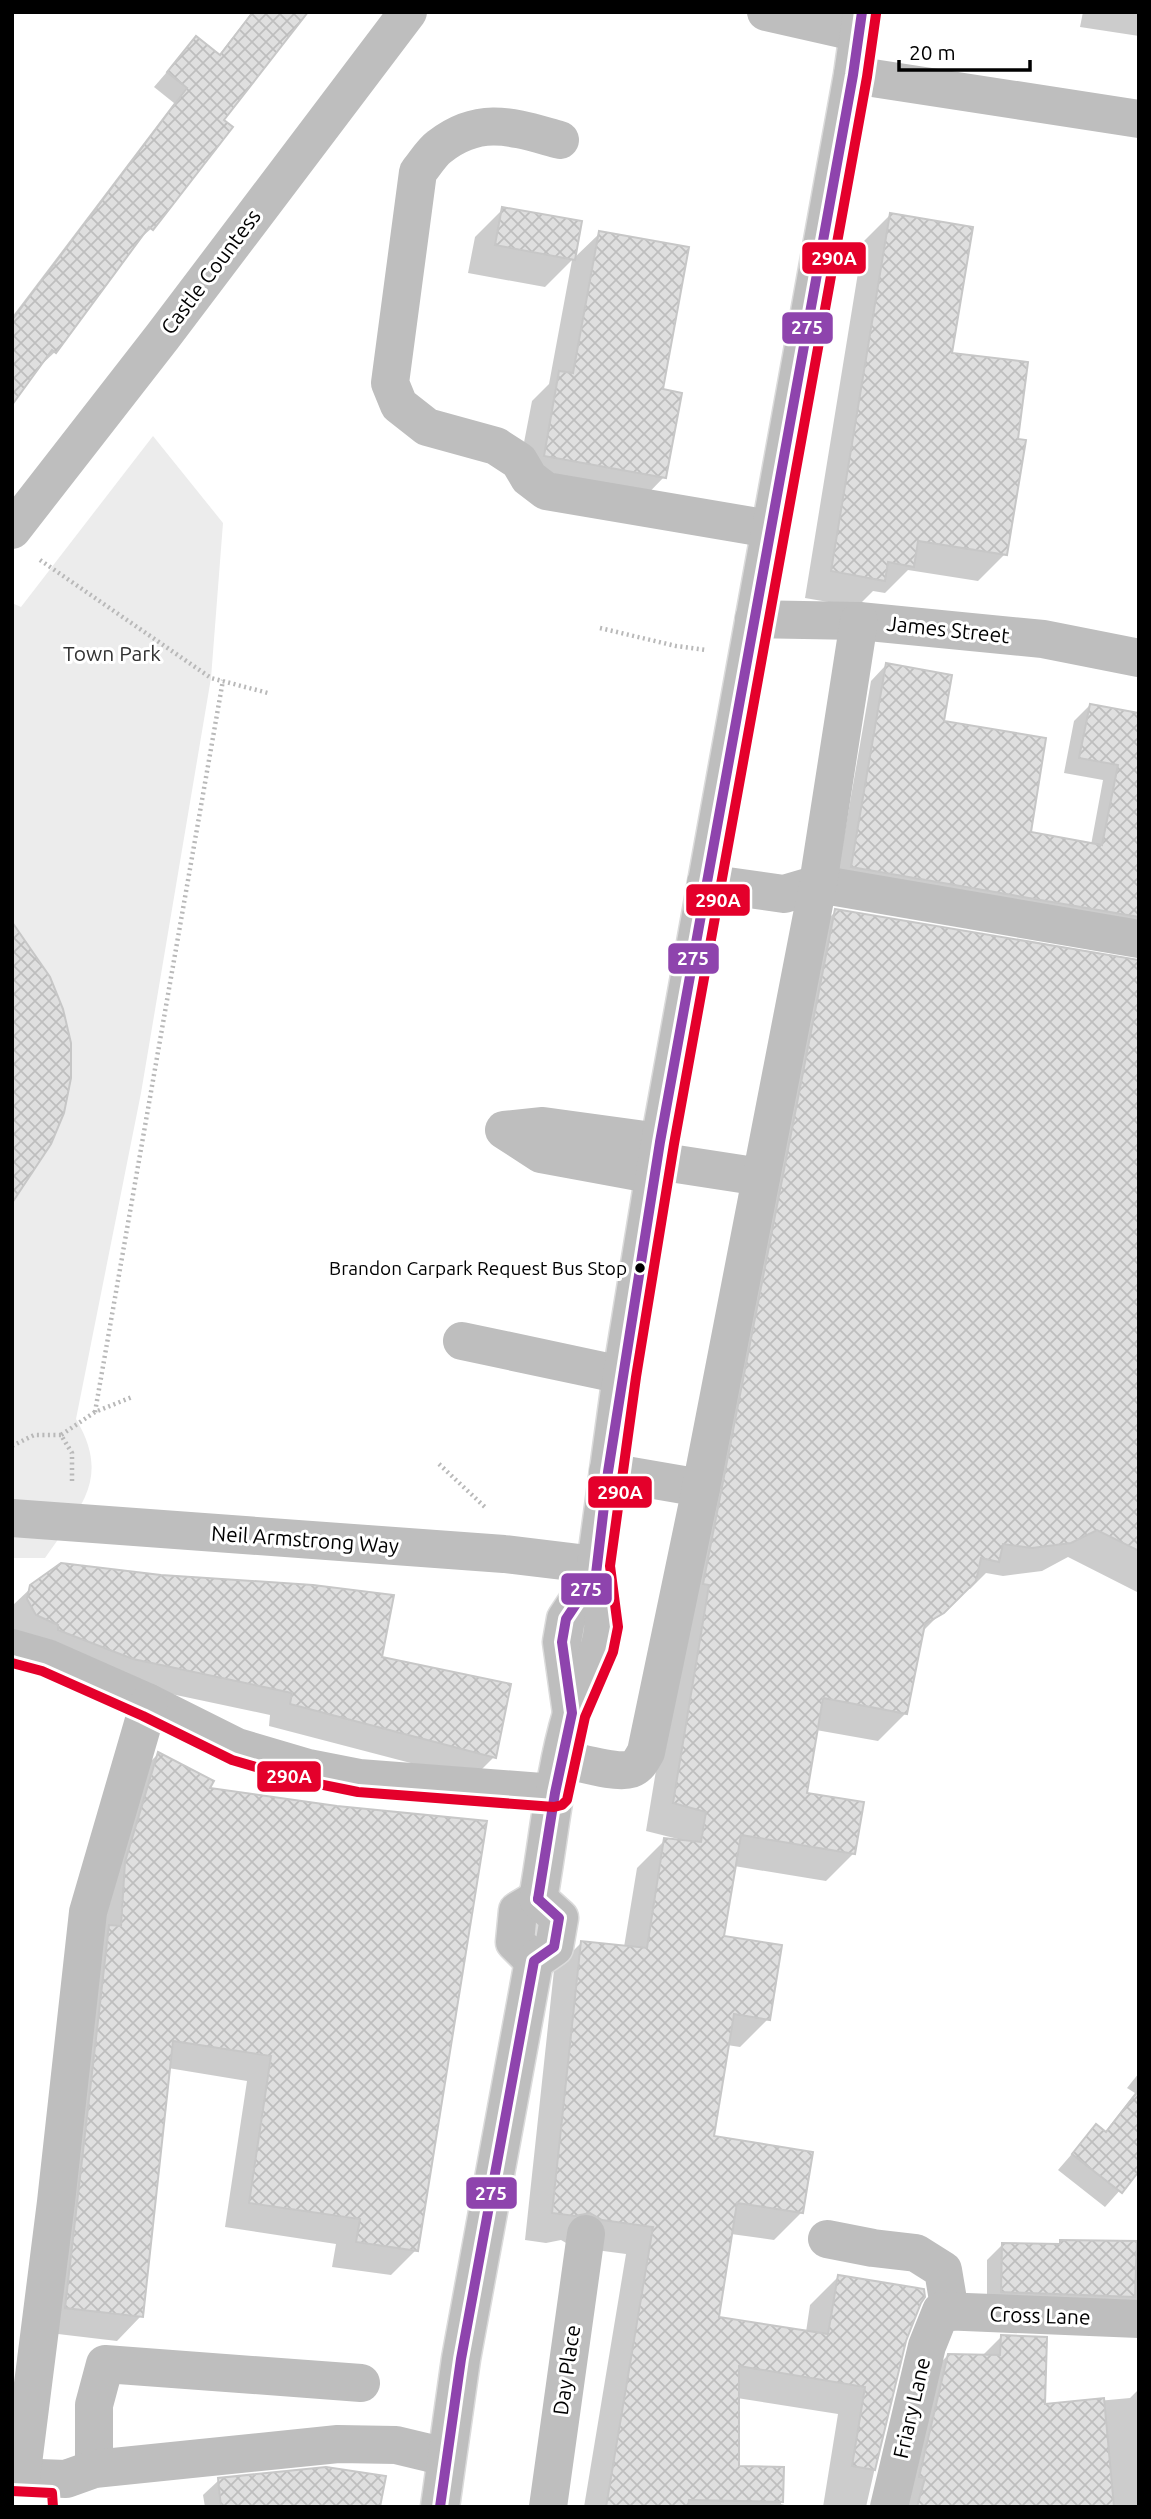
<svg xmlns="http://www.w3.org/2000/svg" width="1151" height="2519" viewBox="0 0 1151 2519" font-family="Ubuntu,sans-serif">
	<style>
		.green { fill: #ececec }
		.shadow { fill: #0003 }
		.building { fill: url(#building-cross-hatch); stroke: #c7c7c7; stroke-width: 2 }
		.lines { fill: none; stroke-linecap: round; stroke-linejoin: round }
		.major-casing { stroke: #dbdbdb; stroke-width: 41 }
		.path { stroke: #b9b9b9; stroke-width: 4.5; stroke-dasharray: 2 3.5; stroke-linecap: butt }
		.minor { stroke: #bebebe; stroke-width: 38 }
		.major { stroke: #bebebe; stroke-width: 38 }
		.bus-1-casing { stroke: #fff; stroke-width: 16 }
		.bus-2-casing { stroke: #fff; stroke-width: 16 }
		.bus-1 { stroke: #8e44ad; stroke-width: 10 }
		.bus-2 { stroke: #e4002b; stroke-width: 10 }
		.bus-dot { fill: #000; stroke: #fff; stroke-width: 2.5 }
		.labels { text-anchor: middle; stroke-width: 6; stroke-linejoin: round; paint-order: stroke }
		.bus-label { font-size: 19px; fill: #000; stroke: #fff; text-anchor: end }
		.street-label { font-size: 21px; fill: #000; stroke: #fff }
		.park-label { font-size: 21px; fill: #333; stroke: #fff }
		.line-badge { stroke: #fff; stroke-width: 2.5 }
		.badge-label { font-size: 19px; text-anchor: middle; font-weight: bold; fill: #fff }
	</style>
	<defs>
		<pattern id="building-cross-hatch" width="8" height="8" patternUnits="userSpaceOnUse" patternTransform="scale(1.75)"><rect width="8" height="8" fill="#dfdfdf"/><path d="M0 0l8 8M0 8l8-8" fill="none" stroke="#bebebe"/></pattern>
	</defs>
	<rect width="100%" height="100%" fill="#fff"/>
	<path class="green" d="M153 436 223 523 211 678 141 1093 76 1419C112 1480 79 1508 45 1558H12V603L21 607Z"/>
	<g class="shadow">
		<path d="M252 12H306L222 121 152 228 136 242 55 352 40 366 12 403V317L174 103 154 87 196 38 218 56Z"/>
		<path d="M1083 12H1139V36L1080 27Z"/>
		<path d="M503 209 573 259 600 233 661 391 664 477 636 506 516 484 532 401 549 384 572 260 545 287 468 273 475 237Z"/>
		<path d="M890 215 1005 554 978 581 908 570 885 593 873 591 857 607 805 598 863 242Z"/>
		<path d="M886 665 942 723 1029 834 1091 845 1103 780 1064 773 1074 721 1090 705 1139 715V939L836 883 871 681Z"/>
		<path d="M836 911 1139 1488V1593L1068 1557 1042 1571 1003 1576 986 1573 970 1589 966 1588 921 1633 906 1713 878 1741 816 1730 805 1795 854 1853 826 1881 734 1866 722 1937 768 2019 740 2047 727 2045 712 2137 802 2212 774 2240 731 2234 717 2319 806 2332 810 2305 838 2277 904 2340 866 2507H823L838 2414 737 2398 738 2468H782L781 2504 792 2507H584L626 2254 573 2247 561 2240 546 2243 525 2240 554 1970 582 1942 624 1947 637 1868 665 1840 678 1841V1839L646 1831 682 1613 808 939Z"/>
		<path d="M32 1587 494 1757 472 1779 269 1726 270 1715 110 1681 12 1636V1606Z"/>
		<path d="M158 1754 207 1789 416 2250 391 2275 332 2267 336 2244 225 2227 247 2081 168 2068 141 2316 117 2341 41 2332 84 1952 133 1779Z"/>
		<path d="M1139 2073V2169L1105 2207 1058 2170 1096 2126 1104 2133 1135 2093 1127 2088Z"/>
		<path d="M1061 2242 1139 2243V2314L987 2306V2260L1003 2244 1057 2245Z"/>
		<path d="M1001 2337 1043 2406 1130 2398 1139 2389V2507H891L920 2384 948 2355 982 2356Z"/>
		<path d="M219 2480 379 2507H205L203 2495Z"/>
	</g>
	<g class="building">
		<path d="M253 12H308L224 120 233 127 153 230 149 227 56 353 52 350 12 405V320L187 88 167 72 196 36 220 55Z"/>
		<path d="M502 207 582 221 575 260 495 245Z"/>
		<path d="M890 213 973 227 952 353 1028 362 1018 439 1026 440 1007 555 918 541 914 567 888 562 885 581 831 571Z"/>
		<path d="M599 231 689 247 663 389 682 393 666 478 544 456 559 371 573 373Z"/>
		<path d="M886 663 952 675 944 721 1046 738 1031 832 1102 845 1118 765 1079 758 1090 704 1139 713V917L851 867Z"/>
		<path d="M835 909 1139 960V1551L1097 1530 1071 1543 1032 1548 1003 1544 999 1562 981 1558 976 1581 944 1613 925 1624 907 1714 823 1698 807 1793 864 1802 855 1854 741 1835 724 1936 782 1945 770 2020 734 2014 714 2136 813 2152 803 2213 737 2203 719 2317 828 2334 838 2275 924 2289 925 2297 921 2303 906 2341 875 2470 852 2466 865 2387 739 2366V2466L784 2467 783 2502 689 2500 688 2507H606L653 2227 602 2220 590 2213 575 2216 552 2213 581 1941 647 1948 664 1838 701 1842 706 1812 673 1803 709 1585 703 1584Z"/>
		<path d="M12 922 50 977 63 1009 71 1043V1078L64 1113 51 1144 12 1203Z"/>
		<path d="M61 1563 161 1575 313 1585 394 1595 382 1657 511 1684 496 1758 290 1704 292 1693 133 1659 58 1630V1625L36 1615 27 1599 30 1585Z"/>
		<path d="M158 1752 214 1781 210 1788 337 1806 487 1821 418 2251 356 2242 360 2219 249 2203 271 2056 173 2041 143 2317 65 2308 109 1925 121 1926 125 1862Z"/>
		<path d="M1139 2090V2171L1122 2193 1072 2154 1096 2124 1106 2132Z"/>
		<path d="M1060 2240 1137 2241 1135 2297 1001 2292 1002 2243 1060 2244Z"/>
		<path d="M1001 2335 1047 2337 1045 2404 1104 2398 1114 2507H917L925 2478 919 2477 948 2354 1000 2355Z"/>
		<path d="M326 2467 386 2476 380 2507H221L218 2478Z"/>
	</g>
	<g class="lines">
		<defs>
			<g id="major">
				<path d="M572 1713 562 1642 566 1619 596 1574"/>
				<path d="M538 1899C549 1838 554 1774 572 1714 581 1685 600 1660 603 1629 606 1608 595 1586 596 1565L622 1375 660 1142 853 75 862 12"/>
				<path d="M534 1961 515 1942 518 1911 538 1899"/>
				<path d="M440 2507 461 2359 534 1961 554 1947 559 1918 538 1899"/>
			</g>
		</defs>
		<use href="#major" class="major-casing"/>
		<g class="path">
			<path d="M40 560 211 678 268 693"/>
			<path d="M600 628 676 646 706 650"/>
			<path d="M95 1412 223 680"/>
			<path d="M12 1446 34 1435H61"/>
			<path d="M439 1464 487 1509"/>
			<path d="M72 1481V1453L61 1435 95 1412 132 1397"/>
		</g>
		<g class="minor">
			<path d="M766 12 859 33"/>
			<path d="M853 75 1139 119"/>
			<path d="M560 140C515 128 481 114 439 147 431 153 425 164 418 172L390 383 399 405 427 427 496 446 519 461 529 478 546 491 770 529"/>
			<path d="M12 530 163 336 408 12"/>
			<path d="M754 619 859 621 1043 639 1139 658"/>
			<path d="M706 883 784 894 818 884 1139 939"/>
			<path d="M657 1161 761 1177"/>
			<path d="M655 1175 541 1154 504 1130 543 1126 660 1142"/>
			<path d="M462 1341 622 1375"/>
			<path d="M608 1472 701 1488"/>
			<path d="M12 1518 504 1554 596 1565"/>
			<path d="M12 1648 47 1658 149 1703 237 1747 308 1768 359 1778 555 1793"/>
			<path d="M562 1759C579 1762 616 1774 631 1769 639 1766 642 1759 646 1752L701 1488 818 884 859 621"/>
			<path d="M827 2239 873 2248 916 2253 943 2270 950 2312"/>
			<path d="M94 2469V2405L105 2364 361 2383"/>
			<path d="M12 2477 66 2479 94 2469 338 2444 396 2445 446 2457"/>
			<path d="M21 2479 56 2202 88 1912 149 1703"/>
			<path d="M548 2507 586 2234"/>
			<path d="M889 2507 927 2346 941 2311 1139 2319"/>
		</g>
		<use href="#major" class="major"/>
		<defs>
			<g id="bus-1">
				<path d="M538 1899 555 1793 572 1713 562 1642 566 1619 596 1574 608 1472 660 1142 853 75 862 12"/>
				<path d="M440 2507 461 2359 534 1961 554 1947 559 1918 538 1899"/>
			</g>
			<g id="bus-2">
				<path d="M12 1663 42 1671 143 1716 232 1760 304 1781 358 1792 554 1807 562 1805 567 1800 585 1717 613 1652 618 1627 610 1566 636 1377 674 1144 867 77 876 14"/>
				<path d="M12 2491 52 2493 53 2507"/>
			</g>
		</defs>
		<use href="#bus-1" class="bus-1-casing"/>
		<use href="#bus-2" class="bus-2-casing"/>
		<use href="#bus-1" class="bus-1"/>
		<use href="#bus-2" class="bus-2"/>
	</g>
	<circle class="bus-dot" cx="640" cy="1268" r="6"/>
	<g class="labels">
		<g class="bus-label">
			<text x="627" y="1275">Brandon Carpark Request Bus Stop</text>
		</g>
		<g class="street-label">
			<text transform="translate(211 272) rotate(-53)" y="7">Castle Countess</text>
			<text transform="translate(948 630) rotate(6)" y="7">James Street</text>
			<text transform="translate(305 1540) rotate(4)" y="7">Neil Armstrong Way</text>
			<text transform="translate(1040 2316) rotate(2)" y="7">Cross Lane</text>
			<text transform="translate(567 2370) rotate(-82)" y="7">Day Place</text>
			<text transform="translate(912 2408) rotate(-77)" y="7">Friary Lane</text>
		</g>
		<g class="park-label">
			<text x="112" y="661">Town Park</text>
		</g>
	</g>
	<g class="line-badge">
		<rect x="801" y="241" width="66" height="34" rx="7" fill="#e4002b"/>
		<rect x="781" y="311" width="53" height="34" rx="7" fill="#8e44ad"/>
		<rect x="685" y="883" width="66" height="34" rx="7" fill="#e4002b"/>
		<rect x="667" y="942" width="53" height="33" rx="7" fill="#8e44ad"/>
		<rect x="587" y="1475" width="66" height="34" rx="7" fill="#e4002b"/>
		<rect x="560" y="1572" width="53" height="34" rx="7" fill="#8e44ad"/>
		<rect x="256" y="1760" width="66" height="33" rx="7" fill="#e4002b"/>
		<rect x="465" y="2176" width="53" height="34" rx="7" fill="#8e44ad"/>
	</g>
	<g class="badge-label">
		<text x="834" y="265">290A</text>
		<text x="807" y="334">275</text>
		<text x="718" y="907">290A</text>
		<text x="693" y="965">275</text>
		<text x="620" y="1499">290A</text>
		<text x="586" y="1596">275</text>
		<text x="289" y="1783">290A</text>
		<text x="491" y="2200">275</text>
	</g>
	<rect width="1151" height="2519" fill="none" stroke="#000000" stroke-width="28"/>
	<path d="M899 60v10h131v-10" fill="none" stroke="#000000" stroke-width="3.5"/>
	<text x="909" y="60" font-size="21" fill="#000000" stroke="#ffffff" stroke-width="5" paint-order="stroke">20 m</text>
</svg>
